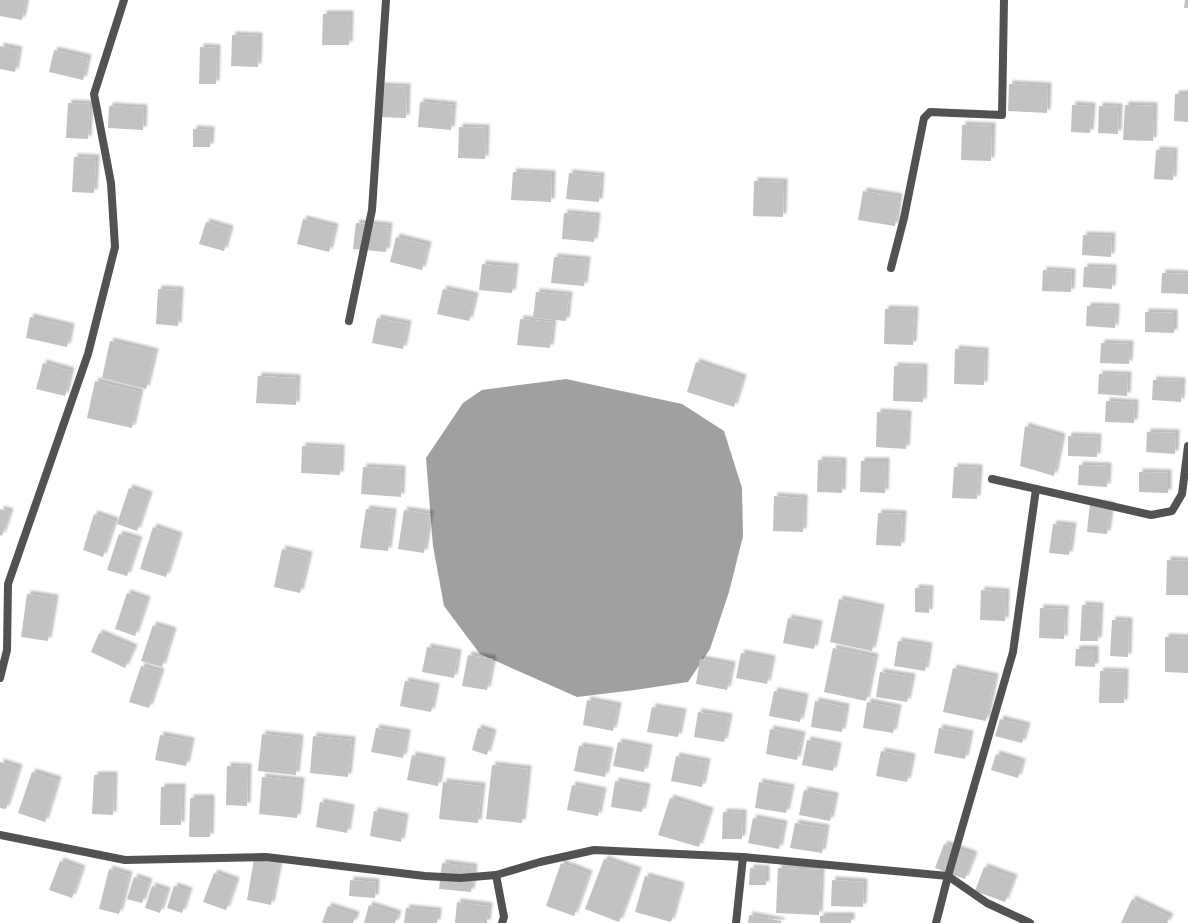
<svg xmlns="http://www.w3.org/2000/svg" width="1188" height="923" viewBox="0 0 1188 923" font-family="'Fira Sans',sans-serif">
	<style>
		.water { fill: #a0a0a0 }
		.building { fill: #c2c2c2; filter: url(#shadow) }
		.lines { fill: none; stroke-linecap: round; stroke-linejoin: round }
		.street { stroke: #525252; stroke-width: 8 }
	</style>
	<defs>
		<filter id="shadow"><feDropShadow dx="3.5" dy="-3.5" stdDeviation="1" flood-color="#0004"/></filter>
	</defs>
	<rect width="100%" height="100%" fill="#fff"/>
	<path class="water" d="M566 379 682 404 724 431 742 488 743 536 729 592 710 649 688 682 635 690 577 697 480 654 444 606 433 546 426 458 463 403 482 390Z"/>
	<g class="building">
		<path d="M0 0H26L22 20 0 16Z"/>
		<path d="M1185 0H1188V8H1184Z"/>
		<path d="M323 14H350L349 45H322Z"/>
		<path d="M232 35 259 36 258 67 231 66Z"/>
		<path d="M0 46 19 50 15 72 0 69Z"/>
		<path d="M200 47 217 48 216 84H199Z"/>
		<path d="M54 50 88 58 83 80 49 72Z"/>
		<path d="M1009 84 1048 86 1047 113 1008 111Z"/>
		<path d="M380 86 407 87 406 118 379 117Z"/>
		<path d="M1175 94H1188V122L1174 121Z"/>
		<path d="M420 102 453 105 451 130 418 127Z"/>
		<path d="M68 103 90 104 88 139 66 138Z"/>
		<path d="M1072 105 1092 106 1090 133 1071 132Z"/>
		<path d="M1125 105 1154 106 1153 141 1123 140Z"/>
		<path d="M109 106 144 108 143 130 108 128Z"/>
		<path d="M1099 106 1119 107 1118 134 1098 133Z"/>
		<path d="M962 125 992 126 991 161 961 160Z"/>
		<path d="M459 127 486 128 485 159 458 158Z"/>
		<path d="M193 129 211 130 210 147H193Z"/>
		<path d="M1156 150 1174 151 1173 180 1154 179Z"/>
		<path d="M74 157 96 158 94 193 72 192Z"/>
		<path d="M513 172 552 174 551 202 511 200Z"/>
		<path d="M569 173 601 176 599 202 566 199Z"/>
		<path d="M754 181 784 182 783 217 753 216Z"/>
		<path d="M863 191 899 197 895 226 858 220Z"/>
		<path d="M564 213 597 216 594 242 562 239Z"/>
		<path d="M303 219 335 227 329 252 297 244Z"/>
		<path d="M206 222 230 229 224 251 199 244Z"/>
		<path d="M356 223 389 226 386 252 353 249Z"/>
		<path d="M1083 235 1112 236 1111 257 1082 255Z"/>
		<path d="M396 237 428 245 422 270 390 262Z"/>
		<path d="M554 257 587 260 584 286 551 283Z"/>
		<path d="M482 264 515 267 512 293 479 290Z"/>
		<path d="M1084 267 1113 268 1112 289 1083 287Z"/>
		<path d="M1043 270 1072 272 1071 292 1042 291Z"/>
		<path d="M1162 273 1188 274V294L1161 293Z"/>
		<path d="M158 289 180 290 178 326 156 324Z"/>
		<path d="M443 289 475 296 469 321 437 314Z"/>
		<path d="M536 292 569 295 566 321 533 318Z"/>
		<path d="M1087 306 1116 307 1115 328 1086 326Z"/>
		<path d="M885 309 915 310 913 345 884 344Z"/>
		<path d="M1145 312 1174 313V333L1145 332Z"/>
		<path d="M30 317 71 327 67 347 26 338Z"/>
		<path d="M377 318 408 324 403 349 372 343Z"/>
		<path d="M520 319 553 322 550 348 517 345Z"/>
		<path d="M110 341 155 352 146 389 102 378Z"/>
		<path d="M1101 343 1130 344 1129 364 1100 363Z"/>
		<path d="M955 349 985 351 984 385 954 384Z"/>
		<path d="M696 362 743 378 734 407 687 392Z"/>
		<path d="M43 363 71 371 65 396 36 389Z"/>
		<path d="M894 366 924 367 923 402 893 401Z"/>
		<path d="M1099 374 1128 375 1127 396 1098 394Z"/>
		<path d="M258 376 297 378 296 405 256 403Z"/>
		<path d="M1153 380 1182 381 1181 402 1152 400Z"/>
		<path d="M95 381 140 392 132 428 87 418Z"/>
		<path d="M1106 401 1135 403 1134 423 1105 422Z"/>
		<path d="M877 412 908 414 906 449 876 447Z"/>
		<path d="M1025 426 1062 437 1054 476 1020 466Z"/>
		<path d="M1147 432 1176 433 1175 454 1146 452Z"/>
		<path d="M1068 436 1098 437 1097 457 1068 456Z"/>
		<path d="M302 446 341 448 340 475 301 473Z"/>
		<path d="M818 460 843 461 842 493 817 492Z"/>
		<path d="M861 461H886L885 493 860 492Z"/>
		<path d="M1079 465 1108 466 1107 487 1078 485Z"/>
		<path d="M363 467 402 469 401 497 361 494Z"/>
		<path d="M954 467 979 468 977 499 952 498Z"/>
		<path d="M1139 472 1168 473V493L1139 492Z"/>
		<path d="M129 488 149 495 137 531 117 524Z"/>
		<path d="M774 496 804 498 803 532 773 531Z"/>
		<path d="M1090 503 1111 505 1107 534 1087 532Z"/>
		<path d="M0 509 10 512 2 536 0 535Z"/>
		<path d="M366 509 393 512 388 551 360 548Z"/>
		<path d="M404 510 430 514 424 553 398 549Z"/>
		<path d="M878 513 903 514 901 546 876 545Z"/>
		<path d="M94 514 115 521 103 557 83 550Z"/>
		<path d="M1053 524 1073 526 1069 555 1049 553Z"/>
		<path d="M153 527 179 536 166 577 140 569Z"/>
		<path d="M119 534 139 540 127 576 107 570Z"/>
		<path d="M282 549 309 555 300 593 274 587Z"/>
		<path d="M1167 560 1188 561V595H1166Z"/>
		<path d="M915 588 930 589 929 613 915 612Z"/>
		<path d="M981 590 1006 592 1005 621 980 620Z"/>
		<path d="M127 593 147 600 135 636 115 629Z"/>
		<path d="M27 594 55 598 48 641 21 637Z"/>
		<path d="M839 599 881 608 872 651 830 642Z"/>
		<path d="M1082 605 1100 606 1098 641H1080Z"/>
		<path d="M1040 608 1065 609 1064 639 1039 638Z"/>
		<path d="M788 618 819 624 814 649 783 643Z"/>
		<path d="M1112 620 1129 621 1128 657 1110 656Z"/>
		<path d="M153 625 173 631 162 667 141 661Z"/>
		<path d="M99 633 134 648 125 668 91 652Z"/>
		<path d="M1165 637 1188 638V673L1165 672Z"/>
		<path d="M898 641 929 646 925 671 894 666Z"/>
		<path d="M427 647 458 653 454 678 422 672Z"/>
		<path d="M833 648 875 657 866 701 824 692Z"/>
		<path d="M1076 649H1095V667L1075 666Z"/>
		<path d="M741 653 772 659 767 684 736 678Z"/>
		<path d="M468 655 493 659 487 690 462 686Z"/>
		<path d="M700 659 732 665 727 690 696 684Z"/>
		<path d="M141 666 161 672 149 708 129 702Z"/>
		<path d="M953 668 995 677 986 721 943 712Z"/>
		<path d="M1100 671 1125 672 1124 703H1099Z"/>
		<path d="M880 672 912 677 907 702 876 697Z"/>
		<path d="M405 681 436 687 431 712 400 706Z"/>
		<path d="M774 691 805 697 800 722 769 716Z"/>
		<path d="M587 700 618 706 613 731 583 725Z"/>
		<path d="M815 701 846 707 842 732 811 727Z"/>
		<path d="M867 702 898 708 893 733 863 728Z"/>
		<path d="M652 707 683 712 678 737 647 732Z"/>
		<path d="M698 712 729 717 724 742 694 737Z"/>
		<path d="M1000 719 1027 726 1022 743 995 736Z"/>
		<path d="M376 728 407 733 403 758 371 752Z"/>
		<path d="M478 728 493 733 487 755 472 750Z"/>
		<path d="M939 728 970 734 965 759 934 753Z"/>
		<path d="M770 729 802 735 797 760 766 754Z"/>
		<path d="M262 734 300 738 296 775 258 771Z"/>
		<path d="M160 735 191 741 186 766 155 760Z"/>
		<path d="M313 736 352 740 348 777 310 773Z"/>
		<path d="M807 740 838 746 833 771 802 765Z"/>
		<path d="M618 742 649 748 644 772 613 766Z"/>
		<path d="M579 746 610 751 605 777 574 771Z"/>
		<path d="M881 751 912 757 907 782 876 776Z"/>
		<path d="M996 754 1022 762 1018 778 991 770Z"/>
		<path d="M412 755 442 761 438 786 407 780Z"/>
		<path d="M676 756 707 762 702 787 671 781Z"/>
		<path d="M0 762 19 768 6 809 0 808Z"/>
		<path d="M492 765 528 769 522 823 486 819Z"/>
		<path d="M227 766 248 767 247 806 226 805Z"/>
		<path d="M32 772 58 780 45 822 18 813Z"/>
		<path d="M94 775H114L113 815 92 814Z"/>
		<path d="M262 777 301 781 297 818 259 814Z"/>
		<path d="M615 781 647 787 642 812 611 807Z"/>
		<path d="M443 782 482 786 478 823 439 819Z"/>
		<path d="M759 782 791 788 786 813 755 808Z"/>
		<path d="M572 785 603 791 598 816 567 810Z"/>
		<path d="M161 787H182L181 825H160Z"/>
		<path d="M804 790 835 796 830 821 799 815Z"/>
		<path d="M190 798H211L210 837H189Z"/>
		<path d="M670 798 710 811 699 847 658 835Z"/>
		<path d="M320 802 351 808 347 833 316 827Z"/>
		<path d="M374 811 405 817 401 842 370 836Z"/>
		<path d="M723 812 743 813 742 839H722Z"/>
		<path d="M753 818 784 824 779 849 748 843Z"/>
		<path d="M795 823 826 828 822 853 790 848Z"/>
		<path d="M944 844 974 855 965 879 935 868Z"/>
		<path d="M254 859 279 864 271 905 247 900Z"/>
		<path d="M604 859 638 871 619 922 585 909Z"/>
		<path d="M60 861 82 869 72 898 49 890Z"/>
		<path d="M442 863 474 867 471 892 439 889Z"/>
		<path d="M561 863 589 874 574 916 546 906Z"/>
		<path d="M984 867 1014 878 1005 902 975 891Z"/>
		<path d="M750 868 766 869V885H749Z"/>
		<path d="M778 868 821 870 819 915 776 913Z"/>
		<path d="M109 869 129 875 119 914 99 909Z"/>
		<path d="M214 873 236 881 226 910 203 902Z"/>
		<path d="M645 876 681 886 671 922 635 912Z"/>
		<path d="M134 877 149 882 142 903 127 899Z"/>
		<path d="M350 880 376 882 375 898 349 896Z"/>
		<path d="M832 880 864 882 863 907 831 906Z"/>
		<path d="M152 886 167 891 160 913 145 908Z"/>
		<path d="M174 886 189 891 182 913 167 908Z"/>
		<path d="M1132 899 1170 917 1167 923H1121Z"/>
		<path d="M457 902 489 906 487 923H455Z"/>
		<path d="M369 905 398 914 395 923H364Z"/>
		<path d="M328 906 356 915 353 923H322Z"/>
		<path d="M406 908 438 911 437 923H404Z"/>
		<path d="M749 915 781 921V923H748Z"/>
		<rect x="820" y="916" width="31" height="7"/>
	</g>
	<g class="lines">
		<g class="street">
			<path d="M891 268 904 218 924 118 930 112 1002 115 1004 0"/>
			<path d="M349 321 372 210 386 0"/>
			<path d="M992 479 1151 515 1172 511 1182 494 1188 446"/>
			<path d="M0 678 7 650 8 584 88 354 115 247 111 183 94 94 124 0"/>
			<path d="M0 835 125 860 266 857 425 876 460 878 496 875 540 862 594 850 743 857 948 876 987 903 1030 923"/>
			<path d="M496 875 504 917 502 923"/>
			<path d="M736 923 743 857"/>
			<path d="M936 923 948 876 1013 652 1036 489"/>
		</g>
	</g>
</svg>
